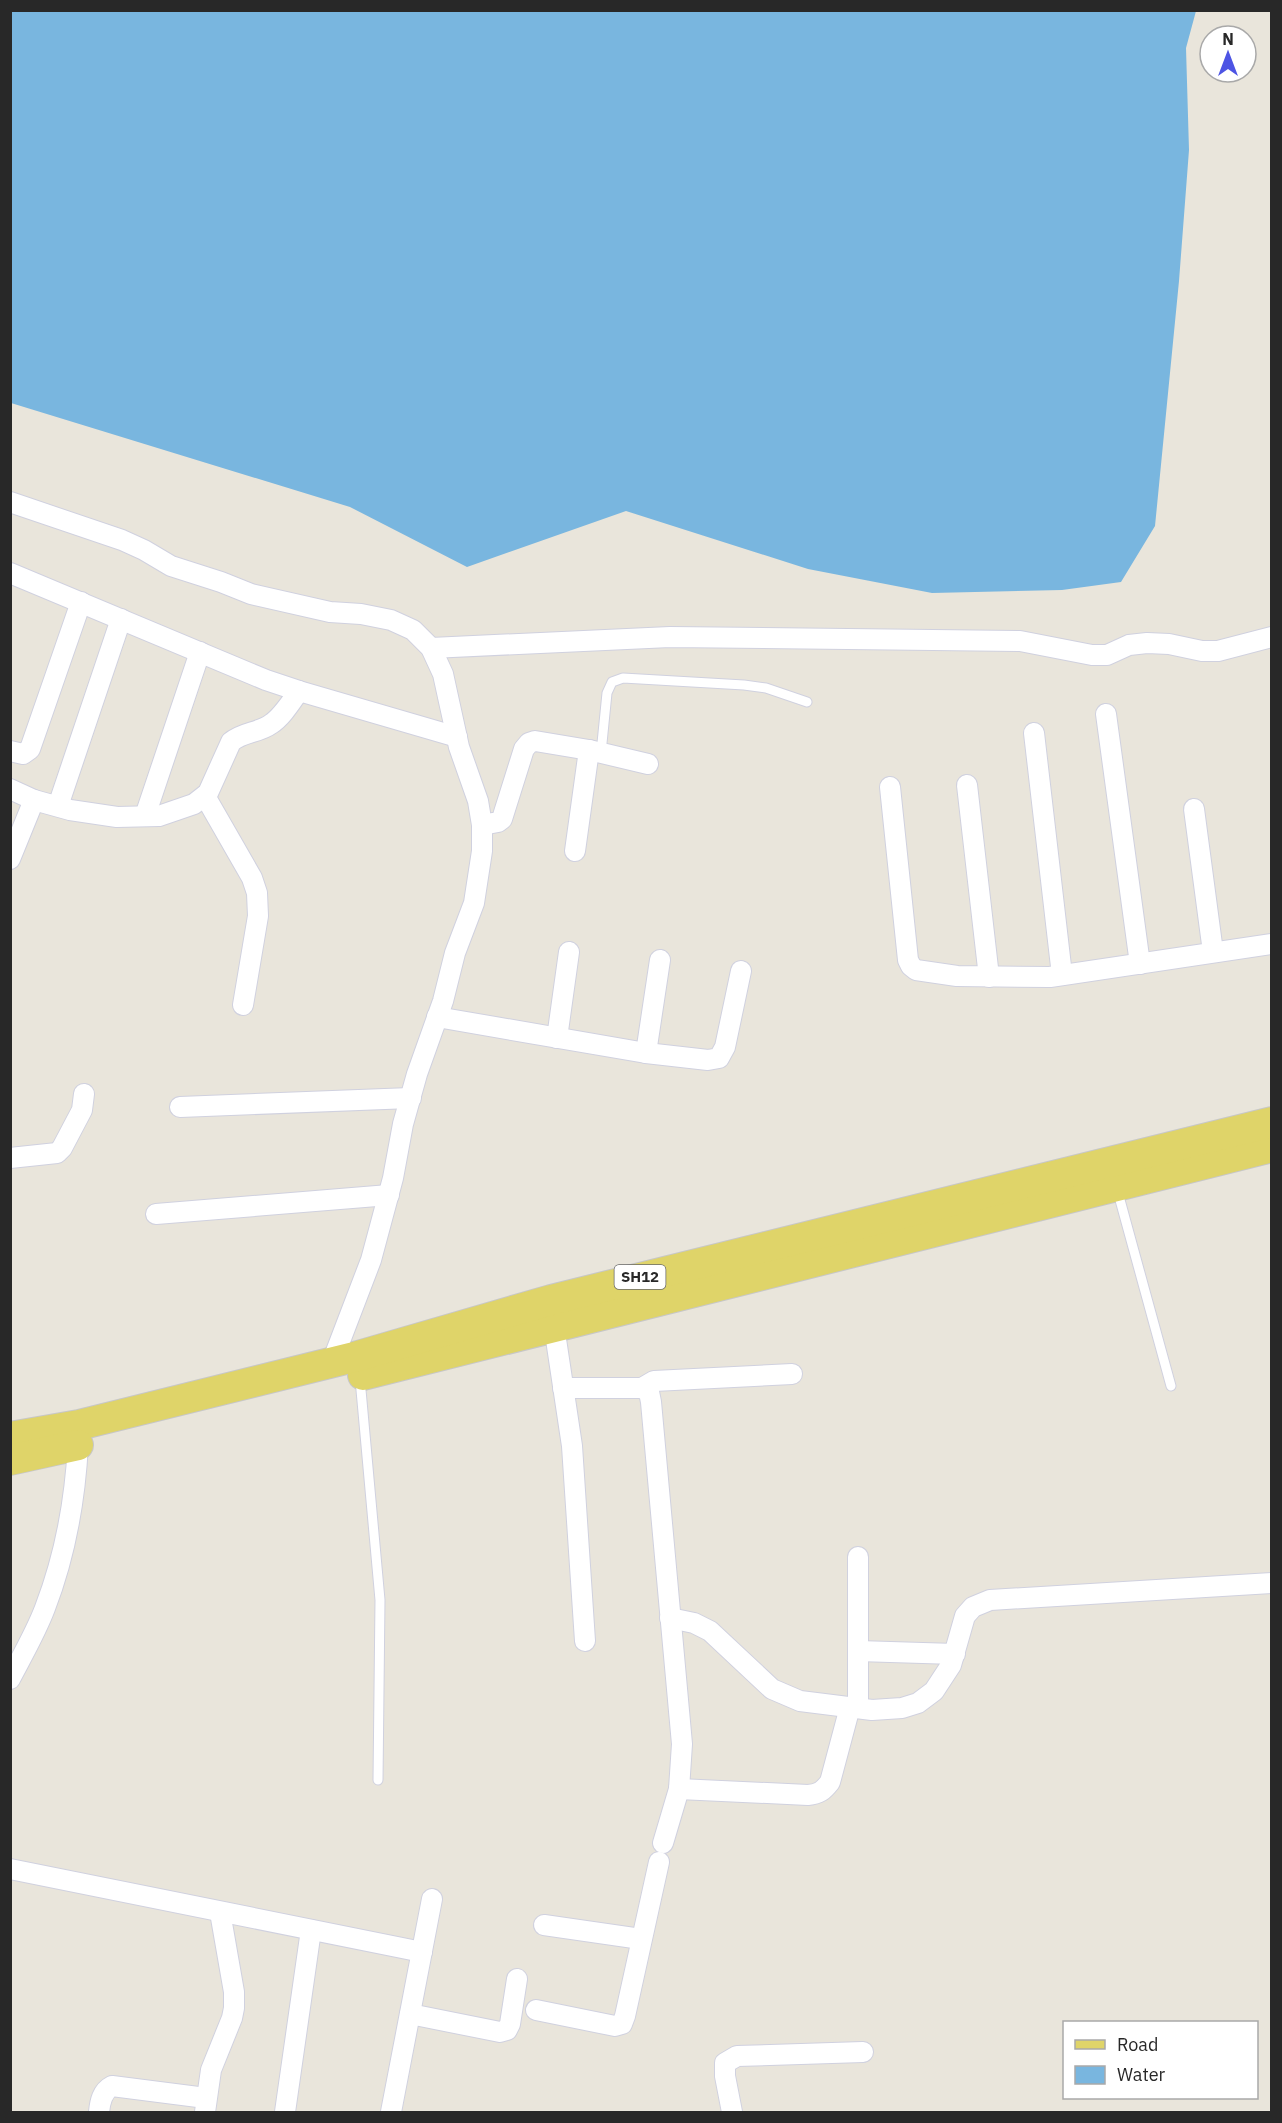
<svg xmlns="http://www.w3.org/2000/svg" width="1282" height="2123" viewBox="0 0 1282 2123" font-family="'IBM Plex Sans',sans-serif">
	<style>
		.water { fill: #79b6df }
		.lines { fill: none; stroke-linecap: round; stroke-linejoin: round }
		.lane-casing { stroke: #d0d1df; stroke-width: 11 }
		.street-casing { stroke: #d0d1df; stroke-width: 22 }
		.primary-casing { stroke: #c7c7c7; stroke-width: 32 }
		.lane { stroke: #fff; stroke-width: 9 }
		.street { stroke: #fff; stroke-width: 20 }
		.primary { stroke: #dfd469; stroke-width: 30 }
		.labels { text-anchor: middle; stroke-width: 4.5; stroke-linejoin: round; paint-order: stroke }
		.shield { fill: #fff; stroke: #686868; stroke-width: 1.5 }
		.shield-label { font-size: 15px; font-weight: bold; fill: #282828 }
	</style>
	<rect width="100%" height="100%" fill="#e9e5db"/>
	<path class="water" d="M11 10 1196 11 1186 48 1189 150 1179 281 1155 526 1121 582 1062 590 932 593 808 569 626 511 467 567 350 507 11 403Z"/>
	<g class="lines">
		<defs>
			<g id="lane">
				<path d="M601 753 607 693 612 682 623 678 744 685 766 688 807 702"/>
				<path d="M1117 1189 1171 1386"/>
				<path d="M360 1379 380 1600 378 1780"/>
			</g>
			<g id="street">
				<path d="M10 502 122 540 144 550 171 566 221 582 251 594 330 612 361 614 391 620 413 630 431 648 443 674 459 747 478 801 482 825V851L474 903 455 953 443 1001 417 1074 403 1124 393 1178 371 1260 332 1362"/>
				<path d="M10 573 266 680 299 691 457 737"/>
				<path d="M431 648 670 637 1020 641 1092 655H1107L1129 645 1147 643 1169 644 1202 651H1218L1272 637"/>
				<path d="M1106 714 1140 964"/>
				<path d="M1034 733 1062 975"/>
				<path d="M10 751 23 754 30 749 81 602"/>
				<path d="M967 785 989 977"/>
				<path d="M890 787 908 960 911 966 916 970 957 976 1050 977 1272 944"/>
				<path d="M10 789 34 800 70 810 117 817 159 816 194 804 208 793 231 742C242 732 259 733 271 724 282 717 291 702 299 691"/>
				<path d="M205 796 252 878 257 893 258 916 243 1005"/>
				<path d="M58 806 121 619"/>
				<path d="M1194 809 1213 952"/>
				<path d="M145 816 200 652"/>
				<path d="M482 825 498 822 502 819 524 749 529 743 535 741 589 750 648 764"/>
				<path d="M575 851 589 750"/>
				<path d="M10 859 34 800"/>
				<path d="M437 1017 646 1053 708 1060 719 1058 725 1047 741 971"/>
				<path d="M557 1038 569 952"/>
				<path d="M646 1053 660 960"/>
				<path d="M180 1107 411 1098"/>
				<path d="M10 1158 57 1153 62 1148 82 1110 84 1094"/>
				<path d="M156 1214 389 1195"/>
				<path d="M554 1326 572 1446 585 1641"/>
				<path d="M563 1388H642L649 1392 651 1402 682 1744 679 1789 663 1843"/>
				<path d="M642 1388 654 1381 792 1374"/>
				<path d="M670 1618 694 1623 710 1631 772 1689 800 1701 872 1710 902 1708 918 1703 934 1691 951 1665 965 1616 973 1607 990 1600 1272 1583"/>
				<path d="M858 1651 955 1654"/>
				<path d="M10 1679C22 1656 36 1632 45 1608 65 1556 75 1501 78 1445"/>
				<path d="M858 1708V1557"/>
				<path d="M679 1789 808 1795C819 1794 823 1791 830 1782L850 1707"/>
				<path d="M10 1869 422 1952"/>
				<path d="M544 1925 641 1939"/>
				<path d="M536 2010 615 2026 622 2024 625 2016 659 1862"/>
				<path d="M410 2014 500 2032 507 2030 510 2024 517 1979"/>
				<path d="M99 2112C100 2102 102 2091 112 2086L206 2098"/>
				<path d="M205 2112 211 2070 232 2018 234 2008V1992L220 1912"/>
				<path d="M285 2112 311 1930"/>
				<path d="M391 2112 432 1899"/>
				<path d="M732 2112 725 2076V2063L737 2056 863 2052"/>
			</g>
			<g id="primary">
				<path d="M363 1375 1272 1147"/>
				<path d="M10 1437 79 1425 358 1356 551 1300 1272 1122"/>
				<path d="M10 1460 78 1445"/>
			</g>
		</defs>
		<use href="#lane" class="lane-casing"/>
		<use href="#street" class="street-casing"/>
		<use href="#primary" class="primary-casing"/>
		<use href="#lane" class="lane"/>
		<use href="#street" class="street"/>
		<use href="#primary" class="primary"/>
	</g>
	<g class="labels">
		<rect class="shield" x="614.5" y="1265" width="51" height="24" rx="4.5"/>
		<g class="shield-label">
			<text x="640" y="1282">SH12</text>
		</g>
	</g>
	<rect width="1282" height="2123" fill="none" stroke="#282828" stroke-width="24"/>
	<rect x="1063" y="2021" width="195" height="78" fill="#ffffff" stroke="#a9a9a9" stroke-width="1.5"/>
	<rect x="1075" y="2040" width="30" height="9" fill="#dfd469" stroke="#a9a9a9" stroke-width="1.5"/>
	<text x="1117" y="2051" font-size="18" fill="#282828">Road</text>
	<rect x="1075" y="2066" width="30" height="18" fill="#79b6df" stroke="#a9a9a9" stroke-width="1.5"/>
	<text x="1117" y="2081" font-size="18" fill="#282828">Water</text>
	<g transform="translate(1228 54)"><circle r="28" fill="#ffffff" stroke="#a9a9a9" stroke-width="1.5"/>
	<path d="M0-4.5L10 22L0 15L-10 22Z" fill="#4d54e4"/>
	<text y="-9" font-size="16" font-weight="bold" text-anchor="middle" fill="#282828">N</text>
	</g>
</svg>
